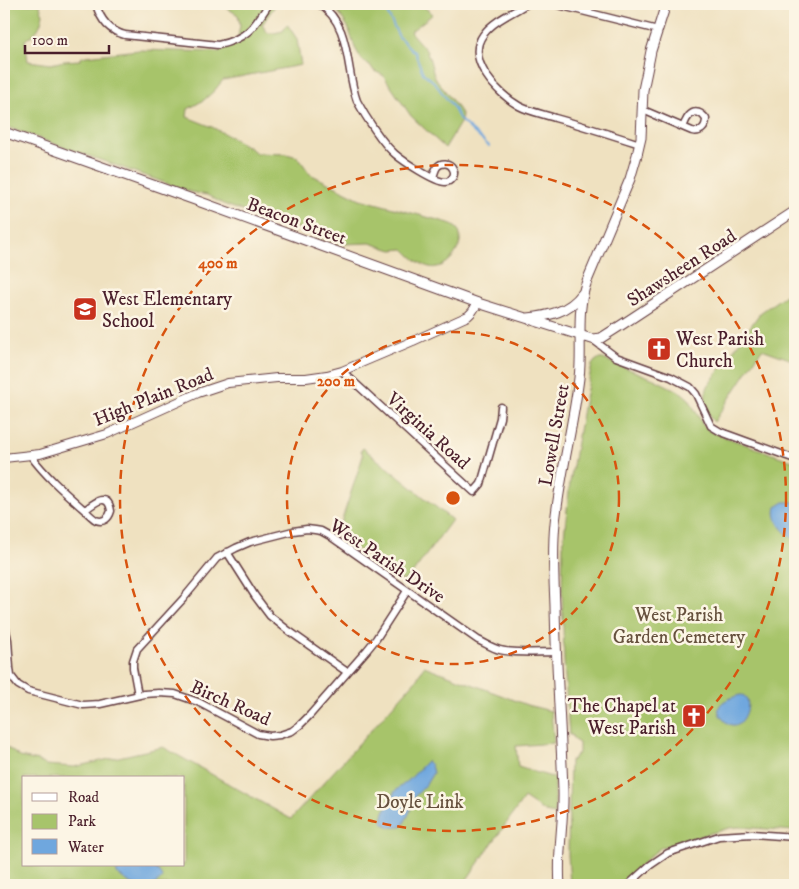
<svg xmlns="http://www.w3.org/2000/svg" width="799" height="889" viewBox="0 0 799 889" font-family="'IM FELL DW Pica',serif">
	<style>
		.green { fill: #a7c46b; stroke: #78724b; fill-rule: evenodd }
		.water { fill: #6fa7de; stroke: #5c6384 }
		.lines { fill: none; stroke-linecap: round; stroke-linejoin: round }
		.stream { stroke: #6fa7de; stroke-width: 2 }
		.minor-casing { stroke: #633c41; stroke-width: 9 }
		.tertiary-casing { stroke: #633c41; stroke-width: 10 }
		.secondary-casing { stroke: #633c41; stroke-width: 11 }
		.minor { stroke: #fff; stroke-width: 6 }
		.tertiary { stroke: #fff; stroke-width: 8 }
		.secondary { stroke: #fff; stroke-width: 9 }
		.ring { fill: none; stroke: #d8530f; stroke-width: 2.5; stroke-dasharray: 9 6 }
		.labels { text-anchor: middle; stroke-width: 5; stroke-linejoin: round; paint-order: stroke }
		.street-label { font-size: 19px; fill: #4a1f2b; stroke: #fcf5e5 }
		.poi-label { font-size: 19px; fill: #4a1f2b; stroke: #fcf5e5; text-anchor: start }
		.park-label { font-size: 19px; fill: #66513e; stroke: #fcf5e5 }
		.centre { fill: #d8530f; stroke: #fcf5e5; stroke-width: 2.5 }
		.ring-label { font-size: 15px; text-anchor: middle; font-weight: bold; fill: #d8530f; stroke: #fcf5e5; stroke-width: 5; stroke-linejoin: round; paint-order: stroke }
	</style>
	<rect width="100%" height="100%" fill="#fcf5e5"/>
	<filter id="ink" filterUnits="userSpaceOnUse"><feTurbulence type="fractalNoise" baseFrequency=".02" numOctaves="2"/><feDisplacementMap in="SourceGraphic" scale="10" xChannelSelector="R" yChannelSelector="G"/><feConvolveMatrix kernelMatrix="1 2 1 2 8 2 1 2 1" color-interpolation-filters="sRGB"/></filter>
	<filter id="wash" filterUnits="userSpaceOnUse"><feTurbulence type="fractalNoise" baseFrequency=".0096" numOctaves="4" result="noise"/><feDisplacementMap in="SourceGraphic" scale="20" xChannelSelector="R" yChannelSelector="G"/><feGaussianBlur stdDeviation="1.12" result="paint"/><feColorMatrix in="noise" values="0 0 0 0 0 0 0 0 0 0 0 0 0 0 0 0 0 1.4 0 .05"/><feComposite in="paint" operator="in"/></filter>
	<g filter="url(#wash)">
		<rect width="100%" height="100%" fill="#efe1c0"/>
		<g class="green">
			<path d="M4 4H41L40 7 43 14C40 29 38 31 25 40L28 61 51 64 64 61 80 60 82 57 86 56 139 50 218 52 237 43 240 25 238 15 225 7 214 4H276L262 25 268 33H274L283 31 287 24 297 39 301 65 223 80 214 91 204 100 188 109 187 117 212 127 245 145 257 153 286 154 298 157 310 174 360 199 449 223C452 225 456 227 458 230 466 243 451 265 437 267 425 270 412 257 404 249L392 250 370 243 342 244 328 241 293 226 259 217 223 204 207 195 191 192 4 126Z"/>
			<path d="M333 4H420L433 14 410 32 426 50 430 60 434 76 454 103 462 115 460 123 445 148 411 116 383 75 374 71 370 65 362 60 355 48 348 27Z"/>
			<path d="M795 288V361L762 349 714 422C704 412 703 399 708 386L760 313Z"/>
			<path d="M598 359H603L654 379 682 393 689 399 703 425 711 432 795 462V831L739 827 729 828 662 847 655 852 619 885H570L568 854 570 760H573L575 756 579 753V743L574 740 572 735H569L564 661 562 589 563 546 570 482 583 408 592 365 595 361Z"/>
			<path d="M363 448 452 520 409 578 405 580H401L337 535 363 456 361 450Z"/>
			<path d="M424 666 527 705 551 711 554 743 516 746 518 767 555 778V814L545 812 524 798 463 885H4V745L20 757 38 761 46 765 74 767 163 747 291 819 417 679ZM24 778H184V865H24Z"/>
		</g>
		<g class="water">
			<path d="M784 502H795V539C784 534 772 520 776 507Z"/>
			<path d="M740 695C758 694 742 743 722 718 711 704 729 698 740 695Z"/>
			<path d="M427 761 431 765 433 773 425 786 415 796 409 814 403 825C395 829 388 829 382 821L384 812 395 791 409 780Z"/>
			<path d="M116 865H153L160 873 162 878C156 886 145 888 135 885 129 883 123 878 117 874Z"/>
		</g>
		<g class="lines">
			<path class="stream" d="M383 4 399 37 415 53 423 73 434 82 453 107 460 120 489 146"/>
		</g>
	</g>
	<g filter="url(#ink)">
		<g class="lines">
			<defs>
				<g id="minor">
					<path d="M96 4C100 19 109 31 125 35L218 45C247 39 254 27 269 4"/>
					<path d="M319 4C352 24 345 69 357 101 365 116 382 143 395 154 403 161 435 182 445 182 447 182 450 181 451 179 454 177 455 172 453 169 450 162 441 162 437 167 435 170 434 174 433 178"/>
					<path d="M527 4C512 13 493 21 483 35 465 60 498 94 519 106 530 112 544 114 555 118 584 126 612 135 640 144"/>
					<path d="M554 4 658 30"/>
					<path d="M643 110 692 131C700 133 706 128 706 119 702 113 695 109 689 116 686 119 685 123 683 127"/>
					<path d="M592 339 616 357 671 377 690 387 696 394 711 426 721 432 784 455 795 459"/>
					<path d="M342 371 474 492 481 484 500 418 501 407"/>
					<path d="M31 456C45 475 63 491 81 507 86 511 91 517 96 520 104 523 109 518 111 511 108 491 94 503 85 510"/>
					<path d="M227 552 255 596 270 616 289 631 347 672"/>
					<path d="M4 621 8 640 10 668 11 676 18 685 28 691 83 705 100 704 144 694 159 693 175 694 198 702 258 734 270 736 280 735 292 731 300 725 310 715 367 650 376 639 407 591"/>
					<path d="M138 695 133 668V661L137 649 183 599 217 558 236 548 250 542 293 531 307 529 315 530 321 531 330 536 478 640C485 643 492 648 500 650 517 654 538 652 556 652"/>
					<path d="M628 885 649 866 668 853 719 836 752 834 795 837"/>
				</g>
				<path id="tertiary" d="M4 458 40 454 107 434 198 393 228 383 277 378H306L327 375 342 371 413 341 468 316 472 312 478 303"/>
				<g id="secondary">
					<path d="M4 132 195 200 478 303 592 339 601 338 623 324 795 211"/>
					<path d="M528 318C548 316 569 312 582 294"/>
					<path d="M560 885C557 854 564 822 563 791 561 729 556 668 555 606 554 579 552 551 555 523 560 475 573 427 579 378 583 345 575 312 587 281L630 179 637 155 641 138 643 90 647 71 651 51 666 4"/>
				</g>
			</defs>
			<use href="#minor" class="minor-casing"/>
			<use href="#tertiary" class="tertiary-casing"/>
			<use href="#secondary" class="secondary-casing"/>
			<use href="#minor" class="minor"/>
			<use href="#tertiary" class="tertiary"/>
			<use href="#secondary" class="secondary"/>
		</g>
	</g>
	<g class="ring">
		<circle cx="453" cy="498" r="166"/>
		<circle cx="453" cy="498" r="333"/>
	</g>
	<defs>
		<symbol id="school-square" viewBox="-11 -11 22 22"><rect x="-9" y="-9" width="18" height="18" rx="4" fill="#c8321e" stroke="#fcf5e5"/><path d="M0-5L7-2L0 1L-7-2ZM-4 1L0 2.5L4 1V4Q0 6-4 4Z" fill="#fff"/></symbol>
		<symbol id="church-square" viewBox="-11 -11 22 22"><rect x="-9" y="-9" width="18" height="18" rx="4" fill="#c8321e" stroke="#fcf5e5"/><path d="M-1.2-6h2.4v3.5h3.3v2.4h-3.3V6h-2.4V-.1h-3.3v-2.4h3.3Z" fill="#fff"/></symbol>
	</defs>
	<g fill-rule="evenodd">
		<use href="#school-square" x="71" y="295" width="28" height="28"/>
		<use href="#church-square" x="645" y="335" width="28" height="28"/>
		<use href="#church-square" x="680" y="702" width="28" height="28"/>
	</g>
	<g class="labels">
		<g class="street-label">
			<text transform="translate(297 220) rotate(20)" y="7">Beacon Street</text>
			<text transform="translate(681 267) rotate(-33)" y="7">Shawsheen Road</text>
			<text transform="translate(153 396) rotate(-22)" y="7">High Plain Road</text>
			<text transform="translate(429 430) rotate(42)" y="7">Virginia Road</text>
			<text transform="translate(553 435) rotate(-80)" y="7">Lowell Street</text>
			<text transform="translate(388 560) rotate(34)" y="7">West Parish Drive</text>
			<text transform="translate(231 702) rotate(24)" y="7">Birch Road</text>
		</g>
		<g class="poi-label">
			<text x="102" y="305">West Elementary<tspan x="102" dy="22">School</tspan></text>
			<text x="676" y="345">West Parish<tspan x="676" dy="22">Church</tspan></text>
			<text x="676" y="712" text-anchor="end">The Chapel at<tspan x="676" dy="22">West Parish</tspan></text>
		</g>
		<g class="park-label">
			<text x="679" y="621">West Parish<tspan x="679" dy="22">Garden Cemetery</tspan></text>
			<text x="420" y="808">Doyle Link</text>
		</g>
	</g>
	<circle cx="453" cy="498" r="8" class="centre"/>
	<g class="ring-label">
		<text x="218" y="268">400 m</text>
		<text x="336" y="386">200 m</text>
	</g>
	<rect width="799" height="889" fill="none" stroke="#fcf5e5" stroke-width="20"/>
	<rect x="22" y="776" width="162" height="90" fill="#fcf5e5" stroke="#b59f9b"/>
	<rect x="32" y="793" width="25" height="8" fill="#ffffff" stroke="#b59f9b"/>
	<text x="68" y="802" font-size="15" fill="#4a1f2b">Road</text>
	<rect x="32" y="814" width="25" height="15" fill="#a7c46b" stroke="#b59f9b"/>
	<text x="68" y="826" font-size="15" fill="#4a1f2b">Park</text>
	<rect x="32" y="839" width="25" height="15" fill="#6fa7de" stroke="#b59f9b"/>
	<text x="68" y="852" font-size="15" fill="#4a1f2b">Water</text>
	<path d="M25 45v8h84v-8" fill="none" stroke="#4a1f2b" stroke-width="2.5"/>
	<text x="32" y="45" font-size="15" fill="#4a1f2b" stroke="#fcf5e5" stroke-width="4" paint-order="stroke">100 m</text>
</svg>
